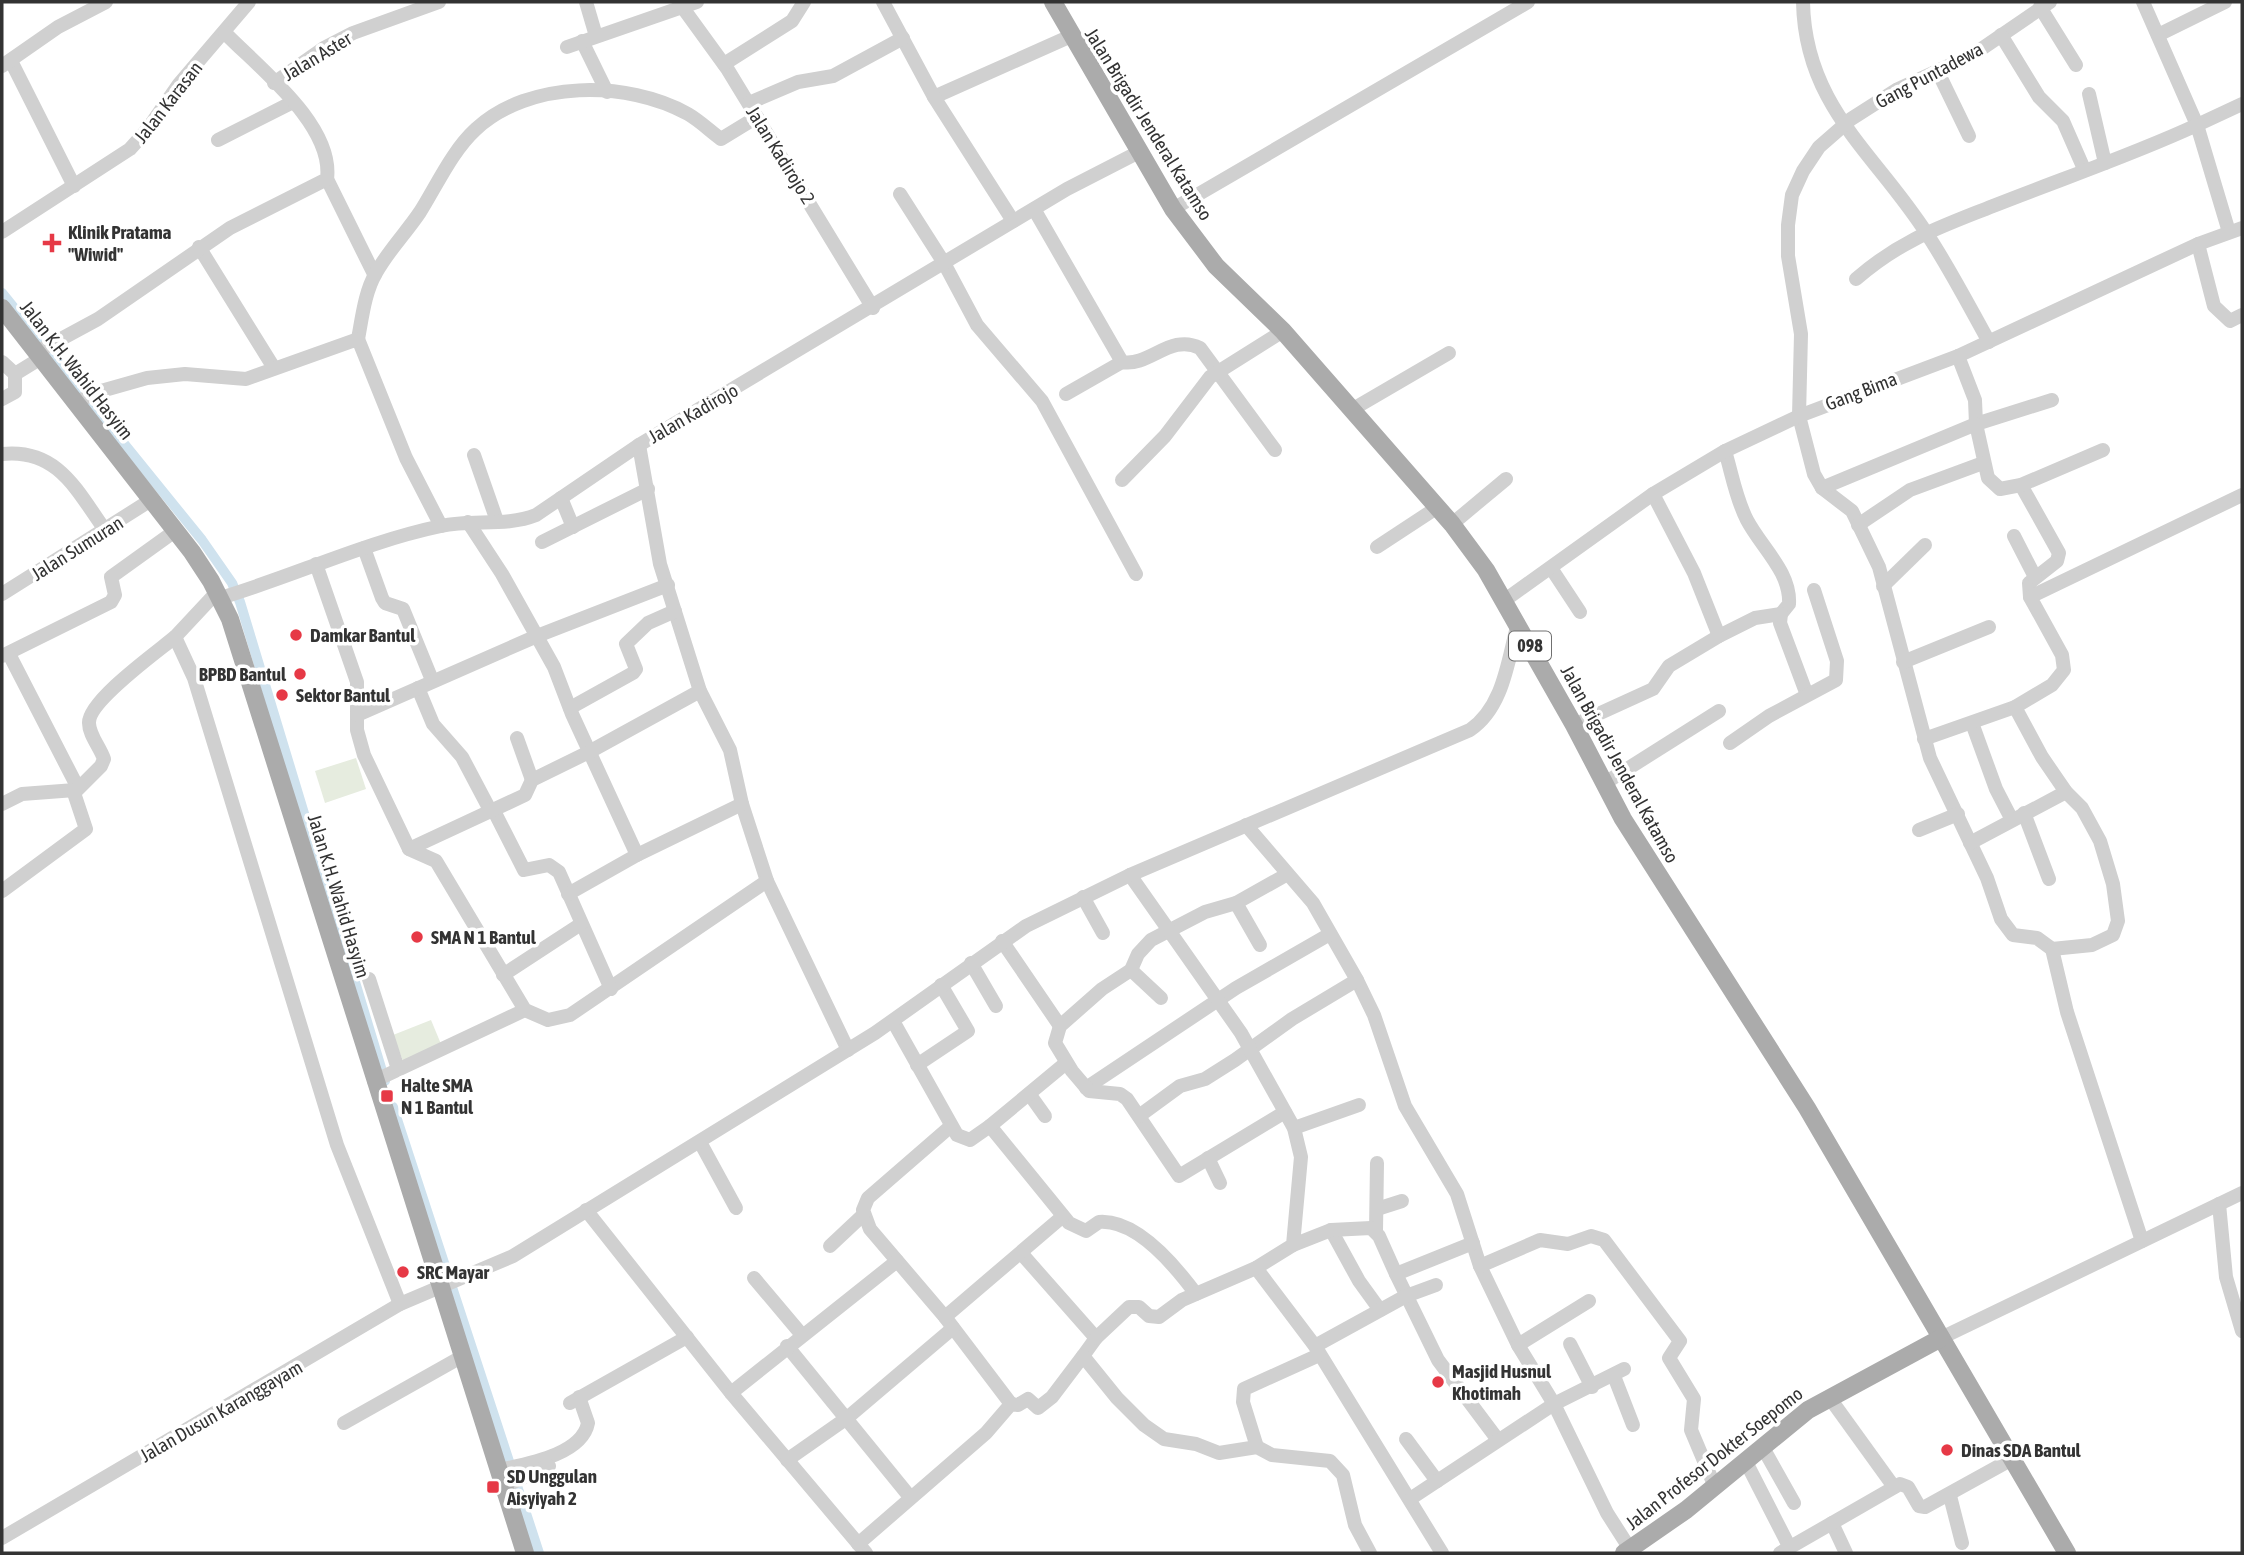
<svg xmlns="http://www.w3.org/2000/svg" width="2244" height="1555" viewBox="0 0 2244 1555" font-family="'Asap Condensed',sans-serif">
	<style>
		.pitch { fill: #e6ecdf }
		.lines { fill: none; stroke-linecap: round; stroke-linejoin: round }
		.canal { stroke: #cfe2ee; stroke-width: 10 }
		.minor { stroke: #d0d0d0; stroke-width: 14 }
		.major { stroke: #ababab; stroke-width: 18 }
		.poi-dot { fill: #e63946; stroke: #fff; stroke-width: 2.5 }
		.labels { text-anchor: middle; stroke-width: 7; stroke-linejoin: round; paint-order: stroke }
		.shield { fill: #fff; stroke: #707070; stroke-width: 2 }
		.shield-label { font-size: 18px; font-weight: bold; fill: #333 }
		.street-label { font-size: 19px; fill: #333; stroke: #fff }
		.poi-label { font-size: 19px; font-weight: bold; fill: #333; stroke: #fff; text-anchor: start }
	</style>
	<rect width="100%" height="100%" fill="#fff"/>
	<g class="pitch">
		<path d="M356 758 366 789 325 803 315 771Z"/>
		<path d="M431 1020 441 1044 403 1061 393 1035Z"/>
	</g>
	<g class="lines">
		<g class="canal">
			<path d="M2 293 202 540 232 583 240 602 385 1081"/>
			<path d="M393 1107 539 1553"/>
		</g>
		<g class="minor">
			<path d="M586 2 596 36"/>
			<path d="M883 2 934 97 1071 36"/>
			<path d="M1803 2C1805 107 1876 154 1927 234 1950 269 1969 306 1989 342"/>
			<path d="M2050 2 1974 54 1898 89 1851 119 1819 147 1803 171 1792 195 1788 225V256L1801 334 1799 416 1814 474 1822 488 1852 511 1879 567 1930 758 1987 878 2001 919 2013 935 2037 938 2052 949"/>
			<path d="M2143 2 2197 125 2242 104"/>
			<path d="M2040 7 2076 65"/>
			<path d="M683 8 728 70 873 308"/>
			<path d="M2001 35 2039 97 2063 121 2084 169"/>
			<path d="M2158 35 2225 2"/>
			<path d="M582 41 607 92"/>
			<path d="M567 47 697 2"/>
			<path d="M11 61 74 186"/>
			<path d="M724 64 792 21 804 2"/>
			<path d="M2 66 58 27 106 2"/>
			<path d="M1937 70 1969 136"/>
			<path d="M274 83 324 48 353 33 439 2"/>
			<path d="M2089 94 2105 163"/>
			<path d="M934 97 1013 221"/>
			<path d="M749 103 798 82 833 76 903 38"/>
			<path d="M218 140 293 102"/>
			<path d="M327 179 374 274"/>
			<path d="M900 194 944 263 977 325 1042 401 1136 574"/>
			<path d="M1034 209 1122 362C1150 367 1170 333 1200 348L1275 450"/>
			<path d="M1173 209 1528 2"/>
			<path d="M2 232 130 149 147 130 179 84 249 2"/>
			<path d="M2198 244 2214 306 2230 321 2242 315"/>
			<path d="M199 247 274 368"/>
			<path d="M1856 279C1901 240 1938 228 1993 206 2061 179 2130 156 2197 125L2229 232"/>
			<path d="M358 339C362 318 365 291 376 273 388 251 406 233 420 212 437 185 452 151 476 129 529 80 627 80 688 114 700 121 710 131 721 139L757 117"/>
			<path d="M37 352 98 319 230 228 327 179C334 125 259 68 225 33"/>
			<path d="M1958 356 1975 400 1976 424 2052 400"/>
			<path d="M2 362 15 374 41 358"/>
			<path d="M1066 394 1122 362"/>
			<path d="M2 399 15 392V374"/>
			<path d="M76 403 94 393 147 378 185 374 246 379 358 339 406 458 441 526"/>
			<path d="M1353 409 1449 353"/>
			<path d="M639 445 660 564 700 691 730 750 742 804 767 881 848 1050"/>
			<path d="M1725 451C1732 474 1736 499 1747 520 1761 547 1791 572 1789 604L1781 614 1780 623 1807 695"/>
			<path d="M2 454C58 448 77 491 105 530"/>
			<path d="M474 455 497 521"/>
			<path d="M1122 480 1165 436 1210 377 1283 331"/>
			<path d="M2021 485 2059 553 2057 561 2029 583 2030 597"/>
			<path d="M1822 488 1976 424 1988 478 2000 489 2021 485 2103 450"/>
			<path d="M1653 494 1694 573 1719 636"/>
			<path d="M561 498 573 527"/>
			<path d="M468 522 502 574 554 667 572 714 637 855"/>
			<path d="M1452 524 1506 479"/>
			<path d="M1858 525 1910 490 1983 463"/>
			<path d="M2014 536 2035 577"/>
			<path d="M542 542 648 489"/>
			<path d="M1377 547 1438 507"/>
			<path d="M364 548 382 598 385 603 403 609 432 680"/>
			<path d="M316 564 357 682V730L364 755 409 849 436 861 525 1010 548 1020 570 1015 767 881"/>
			<path d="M1551 568 1580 612"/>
			<path d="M1883 586 1925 545"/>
			<path d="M2 594 151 500"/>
			<path d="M220 598C294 576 365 542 441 526 472 519 506 527 536 515L639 445 1067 189 1139 152"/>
			<path d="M1505 600 1653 494 1725 451 1799 416 1958 356 2198 244 2242 228"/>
			<path d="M175 637 217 592"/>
			<path d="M9 654 78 788"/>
			<path d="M2 656 111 602 115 595 111 577 175 531"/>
			<path d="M1903 662 1989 627"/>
			<path d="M418 688 433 724 462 757 490 810"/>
			<path d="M570 708 633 673 636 669 626 644 648 623 675 611"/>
			<path d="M357 715 537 636 668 585"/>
			<path d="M1972 723 1996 789 2012 820"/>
			<path d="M1574 725 1653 689 1669 666 1719 636 1755 618 1781 614"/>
			<path d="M517 738 532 780"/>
			<path d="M1924 739 2015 707"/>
			<path d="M1730 743 1769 716 1836 680 1837 661 1814 590"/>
			<path d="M1605 783 1719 711"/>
			<path d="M2 804 22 794 75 790"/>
			<path d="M493 809 524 870 549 865 559 872 611 989"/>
			<path d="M2024 813 2049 879"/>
			<path d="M1246 825 1313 903 1357 980 1374 1015 1405 1106 1457 1194 1480 1266 1518 1345 1554 1404 1607 1513 1630 1549"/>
			<path d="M1919 830 1958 814"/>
			<path d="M1970 843 2066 792"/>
			<path d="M409 849 525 795 532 780 589 752 700 691"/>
			<path d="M2 891 86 829 74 793 101 766 104 759C100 747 89 735 89 723 88 701 157 652 175 637L194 678 337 1145 400 1304"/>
			<path d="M568 894 637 855 742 804"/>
			<path d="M1083 897 1103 933"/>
			<path d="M1236 903 1260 945"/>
			<path d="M1002 941 1060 1026"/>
			<path d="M971 963 996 1006"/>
			<path d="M1131 970 1161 998"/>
			<path d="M503 975 581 924"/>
			<path d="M369 979 398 1069"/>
			<path d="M893 1021 957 1135 970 1140 990 1126 1069 1223 1086 1231 1099 1222C1137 1219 1176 1267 1196 1294"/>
			<path d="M917 1065 968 1031 941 985"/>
			<path d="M374 1081 525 1010"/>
			<path d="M1086 1088 1236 988 1330 934"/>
			<path d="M1030 1095 1045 1116"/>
			<path d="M1285 1112 1179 1176 1127 1099 1120 1094 1089 1091 1072 1071 1055 1043 1060 1026 1102 989 1131 970 1138 954 1151 940 1205 912 1236 903 1286 875"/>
			<path d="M1139 1116 1180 1086 1205 1079 1235 1060 1292 1019 1357 980"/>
			<path d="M951 1126 868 1198 863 1210 870 1229 945 1317 1011 1404"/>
			<path d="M990 1126 1066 1063"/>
			<path d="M1294 1128 1359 1105"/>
			<path d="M700 1142 736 1208"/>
			<path d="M1208 1158 1220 1183"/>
			<path d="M2219 1204 2226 1277 2242 1331"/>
			<path d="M1377 1209 1402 1201"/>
			<path d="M586 1210 731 1393 866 1553"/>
			<path d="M1331 1230 1359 1281 1380 1310"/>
			<path d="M1376 1231 1377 1163"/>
			<path d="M2142 1241 2067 1012 2052 949 2092 945 2113 935 2118 921 2113 884 2100 841 2082 808 2066 792 2042 757 2015 707 2052 685 2064 670 2062 655 2030 597 2242 495"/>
			<path d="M1293 1245 1331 1230 1371 1228 1379 1236 1396 1274 1473 1243"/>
			<path d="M830 1246 863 1215"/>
			<path d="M1021 1253 1096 1338 1083 1356"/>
			<path d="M1480 1266 1540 1240 1568 1244 1591 1236 1604 1240 1680 1341 1669 1358 1694 1399 1691 1430 1715 1487"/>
			<path d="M1256 1268 1315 1346 1442 1553"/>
			<path d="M1396 1274 1438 1360 1498 1440"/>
			<path d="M754 1278 802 1335"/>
			<path d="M945 1317 1062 1217"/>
			<path d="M1096 1338 1129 1307H1139L1149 1316 1159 1317 1182 1300 1256 1268 1293 1245 1301 1157 1294 1128 1241 1033 1130 875"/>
			<path d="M1941 1338 2242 1193"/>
			<path d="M1570 1344 1592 1387"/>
			<path d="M1518 1345 1589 1301"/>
			<path d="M787 1346 910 1497"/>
			<path d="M1315 1346 1406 1296 1436 1285"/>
			<path d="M1614 1376 1633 1425"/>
			<path d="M731 1393 897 1261"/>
			<path d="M1829 1397 1894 1487"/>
			<path d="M570 1403 687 1337"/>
			<path d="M344 1423 463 1356"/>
			<path d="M1406 1439 1437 1481"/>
			<path d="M1762 1446 1794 1503"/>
			<path d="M1257 1447 1243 1402 1244 1389 1319 1355"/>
			<path d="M787 1460 847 1418 953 1328"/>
			<path d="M1745 1460 1790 1548"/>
			<path d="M499 1470C526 1464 582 1455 588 1423L579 1397"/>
			<path d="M504 1486 549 1466"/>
			<path d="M1950 1496 1962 1543"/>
			<path d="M1410 1499 1554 1404 1624 1369"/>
			<path d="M1832 1523 1846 1553"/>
			<path d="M2 1538 400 1304 513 1256 875 1033 1026 926 1130 875 1470 730C1504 707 1508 659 1518 623"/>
			<path d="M858 1544 986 1433 1011 1404 1018 1405 1028 1399 1038 1408 1052 1397 1083 1356 1117 1398 1144 1425 1164 1439 1196 1444 1219 1453 1257 1447 1272 1455 1330 1461 1343 1475 1355 1525 1370 1553"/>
			<path d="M1780 1553 1900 1484 1908 1487 1919 1506 1925 1507 2012 1459"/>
		</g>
		<g class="major">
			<path d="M1053 2 1173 209 1216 266 1283 331 1452 524 1486 570 1574 725 1623 819 1807 1108 2067 1553"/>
			<path d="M2 308 192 552 211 581 230 619 525 1553"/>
			<path d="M1624 1553 1686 1510 1808 1410 1941 1338"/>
		</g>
	</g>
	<g class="poi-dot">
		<path d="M48.5 232.5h7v7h7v7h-7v7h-7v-7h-7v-7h7z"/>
		<circle cx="296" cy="635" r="7"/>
		<circle cx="300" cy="674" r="7"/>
		<circle cx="282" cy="695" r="7"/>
		<circle cx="417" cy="937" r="7"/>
		<rect x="380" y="1089" width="14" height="14" rx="3.5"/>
		<circle cx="403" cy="1272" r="7"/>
		<circle cx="1438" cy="1382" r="7"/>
		<circle cx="1947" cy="1450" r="7"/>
		<rect x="486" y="1480" width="14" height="14" rx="3.5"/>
	</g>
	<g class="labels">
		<rect class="shield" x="1509" y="631.5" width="42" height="29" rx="5"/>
		<g class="shield-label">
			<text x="1530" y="652">098</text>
		</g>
		<g class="street-label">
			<text transform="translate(317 56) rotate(-31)" y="7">Jalan Aster</text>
			<text transform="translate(1929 75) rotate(-28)" y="7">Gang Puntadewa</text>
			<text transform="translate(168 102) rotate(-52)" y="7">Jalan Karasan</text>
			<text transform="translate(1149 124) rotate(58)" y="7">Jalan Brigadir Jenderal Katamso</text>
			<text transform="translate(781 155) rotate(58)" y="7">Jalan Kadirojo 2</text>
			<text transform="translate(77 370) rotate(52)" y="7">Jalan K.H. Wahid Hasyim</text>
			<text transform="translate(1861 391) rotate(-21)" y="7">Gang Bima</text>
			<text transform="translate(693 413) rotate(-30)" y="7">Jalan Kadirojo</text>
			<text transform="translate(77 548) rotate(-32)" y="7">Jalan Sumuran</text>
			<text transform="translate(1620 764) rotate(61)" y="7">Jalan Brigadir Jenderal Katamso</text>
			<text transform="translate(339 896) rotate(73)" y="7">Jalan K.H. Wahid Hasyim</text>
			<text transform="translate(221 1411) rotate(-30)" y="7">Jalan Dusun Karanggayam</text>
			<text transform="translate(1714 1458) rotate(-38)" y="7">Jalan Profesor Dokter Soepomo</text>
		</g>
		<g class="poi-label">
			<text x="68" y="239">Klinik Pratama<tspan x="68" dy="22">"Wiwid"</tspan></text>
			<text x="310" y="642">Damkar Bantul</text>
			<text x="286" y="681" text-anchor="end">BPBD Bantul</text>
			<text x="296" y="702">Sektor Bantul</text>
			<text x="431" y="944">SMA N 1 Bantul</text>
			<text x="401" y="1092">Halte SMA<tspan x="401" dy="22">N 1 Bantul</tspan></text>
			<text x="417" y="1279">SRC Mayar</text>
			<text x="1452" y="1378">Masjid Husnul<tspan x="1452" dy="22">Khotimah</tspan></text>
			<text x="1961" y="1457">Dinas SDA Bantul</text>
			<text x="507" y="1483">SD Unggulan<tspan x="507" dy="22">Aisyiyah 2</tspan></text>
		</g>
	</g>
	<rect width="2244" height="1555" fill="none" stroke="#333333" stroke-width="7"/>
</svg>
